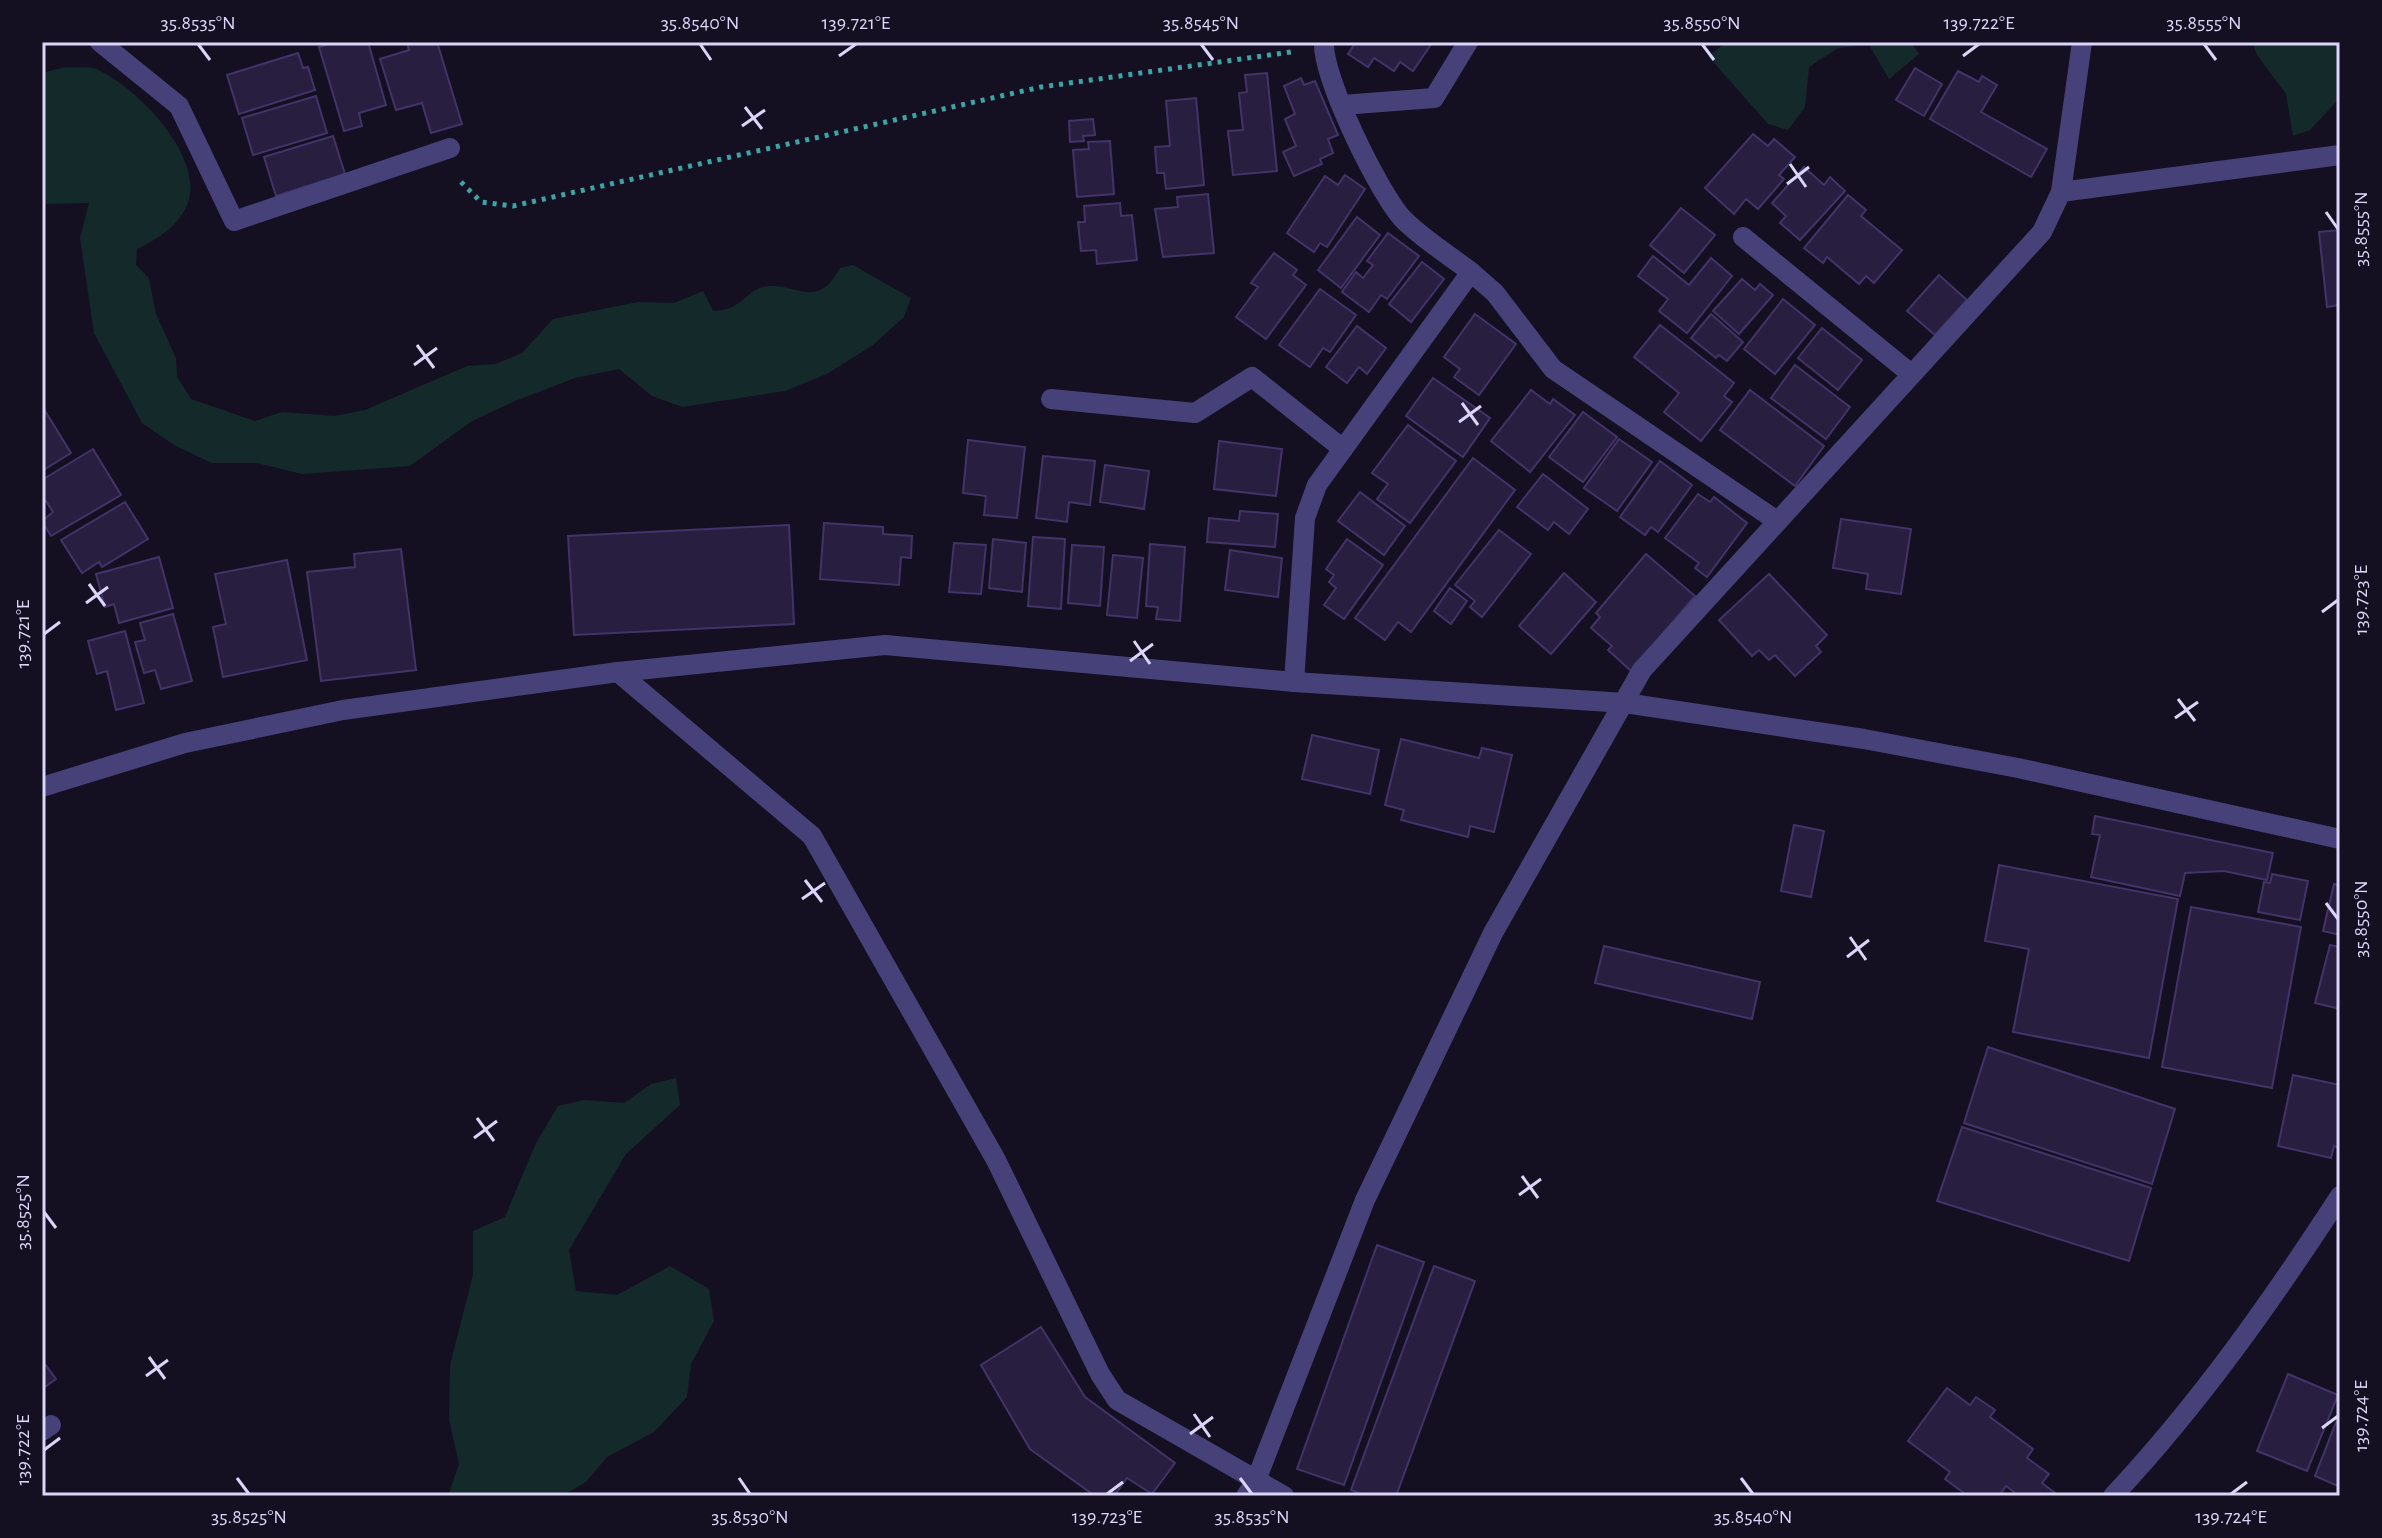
<svg xmlns="http://www.w3.org/2000/svg" width="2382" height="1538" viewBox="0 0 2382 1538" font-family="'Alegreya Sans',sans-serif">
	<style>
		.green { fill: #14292a }
		.building { fill: #281e3f; stroke: #423369; stroke-width: 2 }
		.lines { fill: none; stroke-linecap: round; stroke-linejoin: round }
		.path { stroke: #3da4a6; stroke-width: 5; stroke-dasharray: 4 6; stroke-linecap: butt }
		.service { stroke: #47417a; stroke-width: 20 }
		.minor { stroke: #47417a; stroke-width: 20 }
		.tertiary { stroke: #47417a; stroke-width: 20 }
		.ticks { fill: none; stroke: #dcd5fa; stroke-width: 3 }
		.neatline { fill: none; stroke: #dcd5fa; stroke-width: 3 }
		.ticks-label { font-size: 20px; text-anchor: middle; fill: #dcd5fa }
	</style>
	<rect width="100%" height="100%" fill="#141021"/>
	<g class="green">
		<path d="M1727 42H1911L1919 54 1889 79 1869 45 1838 48 1809 67 1805 107 1788 130 1768 124 1708 56Z"/>
		<path d="M2252 42H2340V98L2310 130 2293 136 2286 94 2257 55Z"/>
		<path d="M65 67C74 68 88 66 96 69 136 86 207 158 187 205 178 227 157 239 137 249L136 265 149 278 156 314 176 358 177 377 191 399 255 421 282 412 334 416 365 410 467 366 496 364 522 353 553 319 638 302 674 303 703 291 713 311C743 310 744 292 763 287 794 280 816 313 840 268L853 265 911 298 904 317 873 345 827 374 785 391 682 407 652 396 619 369 575 378 515 401 472 421 410 466 302 474 257 463H212L174 445 142 423 94 333 80 238 89 203 42 204V73Z"/>
		<path d="M676 1078 680 1105 626 1154 569 1250 576 1291 617 1295 670 1266 709 1289 714 1321 691 1364 687 1397 654 1432 607 1457 586 1482 562 1496H448L459 1464 449 1420 450 1365 473 1275V1231L505 1217 536 1143 558 1106 584 1100 624 1103 651 1084Z"/>
	</g>
	<g class="building">
		<path d="M336 42H368L386 105 359 113 362 126 344 131 319 47Z"/>
		<path d="M407 42H437L462 124 431 133 422 103 396 110 380 59 409 50Z"/>
		<path d="M1356 42H1430L1432 43 1413 71 1400 62 1394 71 1374 58 1368 67 1348 54Z"/>
		<path d="M298 53 303 68 308 67 315 90 239 114 227 75Z"/>
		<path d="M1915 68 1942 84 1924 116 1896 100Z"/>
		<path d="M1958 71 1979 82 1982 76 1997 85 1981 112 2047 149 2031 177 1930 119Z"/>
		<path d="M1267 73 1277 171 1233 175 1228 131 1243 130 1239 93 1247 92 1245 75Z"/>
		<path d="M1301 78 1304 85 1315 81 1338 135 1328 139 1333 153 1320 159 1322 164 1294 176 1283 152 1296 146 1285 119 1295 114 1284 86Z"/>
		<path d="M316 96 327 133 253 155 242 118Z"/>
		<path d="M1196 98 1204 185 1166 189 1164 173H1157L1155 147 1170 146 1166 101Z"/>
		<path d="M1093 119 1095 135 1083 136 1084 141 1070 142 1069 121Z"/>
		<path d="M1753 134 1768 146 1774 139 1795 157 1779 175 1784 179 1758 209 1746 199 1734 214 1705 188Z"/>
		<path d="M333 136 345 174 276 196 264 157Z"/>
		<path d="M1110 141 1114 194 1077 197 1073 150 1089 149 1088 142Z"/>
		<path d="M1804 167 1824 185 1830 177 1845 191 1800 240 1780 223 1786 216 1772 203Z"/>
		<path d="M1345 175 1365 189 1327 247 1320 243 1314 252 1287 233 1325 176 1338 185Z"/>
		<path d="M1208 194 1214 253 1163 257 1155 209 1178 207 1177 197Z"/>
		<path d="M1848 195 1866 210 1861 216 1902 250 1874 283 1866 276 1859 284 1827 257 1823 263 1804 248Z"/>
		<path d="M1120 203 1121 216 1132 215 1137 260 1097 264 1096 250 1081 251 1078 222H1085L1084 206Z"/>
		<path d="M1681 208 1715 235 1684 273 1650 245Z"/>
		<path d="M1357 217 1380 235 1341 288 1318 270Z"/>
		<path d="M2340 230V305L2327 307 2319 232Z"/>
		<path d="M1388 233 1419 256 1387 299 1381 295 1369 312 1342 292 1356 272 1363 278 1373 265 1367 261Z"/>
		<path d="M1274 253 1297 270 1293 275 1306 285 1266 339 1236 317 1258 287 1251 283Z"/>
		<path d="M1653 256 1689 285 1711 258 1732 276 1687 333 1659 311 1668 299 1638 276Z"/>
		<path d="M1422 262 1444 279 1411 322 1389 304Z"/>
		<path d="M1939 275 1967 300 1935 335 1907 311Z"/>
		<path d="M1742 279 1755 290 1760 284 1773 295 1739 334 1713 311Z"/>
		<path d="M1320 289 1356 315 1330 352 1323 348 1310 367 1279 345Z"/>
		<path d="M1783 299 1815 325 1775 374 1744 349Z"/>
		<path d="M1475 314 1516 344 1479 395 1454 377 1460 369 1444 357Z"/>
		<path d="M1711 314 1743 342 1727 361 1719 355 1716 358 1691 338Z"/>
		<path d="M1660 325 1734 383 1724 396 1732 402 1701 441 1664 412 1679 393 1634 357Z"/>
		<path d="M1357 326 1386 348 1367 374 1359 367 1347 383 1326 367Z"/>
		<path d="M1822 328 1862 360 1838 390 1798 358Z"/>
		<path d="M1795 365 1850 407 1826 439 1771 398Z"/>
		<path d="M1433 378 1490 418 1463 457 1406 416Z"/>
		<path d="M1531 390 1550 404 1553 399 1575 415 1530 472 1491 441Z"/>
		<path d="M1750 390 1824 446 1795 486 1720 430Z"/>
		<path d="M42 406 71 453 42 471Z"/>
		<path d="M1583 412 1617 437 1583 482 1549 457Z"/>
		<path d="M1408 425 1456 461 1410 523 1377 499 1388 484 1372 473Z"/>
		<path d="M1619 439 1652 462 1617 511 1584 488Z"/>
		<path d="M968 440 1025 447 1017 518 984 515 986 496 963 493Z"/>
		<path d="M1219 441 1282 449 1276 496 1214 489Z"/>
		<path d="M93 449 121 495 51 536 42 521 53 512 42 495V480Z"/>
		<path d="M1043 456 1095 461 1090 505 1069 502 1067 522 1036 518Z"/>
		<path d="M1473 458 1515 490 1411 632 1398 622 1385 640 1355 618Z"/>
		<path d="M1660 461 1692 485 1658 532 1651 527 1645 535 1620 517Z"/>
		<path d="M1105 465 1149 471 1144 509 1100 502Z"/>
		<path d="M1543 474 1588 509 1569 534 1554 522 1548 530 1517 507Z"/>
		<path d="M1360 492 1405 526 1384 555 1338 521Z"/>
		<path d="M1698 494 1710 502 1714 497 1747 523 1707 577 1695 568 1699 563 1665 538Z"/>
		<path d="M125 502 148 539 102 567 99 562 82 573 61 540Z"/>
		<path d="M1240 511 1278 514 1275 547 1207 542 1209 518 1239 521Z"/>
		<path d="M1841 519 1911 529 1901 594 1866 589 1868 574 1833 568Z"/>
		<path d="M824 523 883 527V534L912 536 911 558 901 557 899 585 820 579Z"/>
		<path d="M789 525 794 624 574 635 568 536Z"/>
		<path d="M1499 530 1531 554 1482 617 1470 607 1475 601 1455 585Z"/>
		<path d="M1033 537 1065 539 1061 609 1028 606Z"/>
		<path d="M993 539 1026 543 1022 592 989 588Z"/>
		<path d="M1347 539 1383 565 1344 619 1324 605 1336 588 1329 582 1334 575 1326 569Z"/>
		<path d="M954 543 986 545 981 594 949 592Z"/>
		<path d="M1150 544 1185 547 1180 621 1156 619 1158 607 1146 606Z"/>
		<path d="M1072 545 1104 547 1100 606 1068 603Z"/>
		<path d="M401 549 416 670 321 681 307 572 355 567 354 554Z"/>
		<path d="M1230 550 1282 558 1278 597 1225 590Z"/>
		<path d="M1646 554 1695 596 1631 671 1608 650 1612 646 1591 628 1600 617 1596 613Z"/>
		<path d="M1113 555 1143 558 1137 618 1107 615Z"/>
		<path d="M159 557 173 608 119 623 114 604 105 607 96 574Z"/>
		<path d="M287 560 307 660 223 677 213 627 226 624 215 574Z"/>
		<path d="M1564 573 1596 602 1551 654 1519 626Z"/>
		<path d="M1769 574 1827 635 1816 646 1821 652 1795 676 1775 655 1769 660 1759 650 1752 656 1719 620Z"/>
		<path d="M1450 588 1467 601 1451 624 1434 611Z"/>
		<path d="M173 614 192 681 161 689 155 670 144 673 135 642 145 640 140 623Z"/>
		<path d="M125 631 144 703 116 710 107 671 97 674 88 641Z"/>
		<path d="M1312 735 1379 750 1370 794 1302 779Z"/>
		<path d="M1401 739 1479 758 1482 748 1512 755 1494 832 1470 826 1468 837 1401 820 1404 810 1385 805Z"/>
		<path d="M2095 816 2273 853 2267 880 2224 871 2185 873 2180 896 2091 877 2100 835 2092 834Z"/>
		<path d="M1794 825 1824 831 1811 897 1781 891Z"/>
		<path d="M1999 865 2178 899 2149 1058 2013 1032 2029 949 1985 941Z"/>
		<path d="M2272 874 2308 881 2300 920 2258 912 2264 882 2270 883Z"/>
		<path d="M2334 884 2340 885V935L2323 931Z"/>
		<path d="M2191 907 2301 927 2272 1088 2162 1067Z"/>
		<path d="M2330 945 2340 947V1009L2315 1003Z"/>
		<path d="M1604 946 1760 982 1752 1019 1595 983Z"/>
		<path d="M1988 1047 2175 1109 2152 1184 1964 1123Z"/>
		<path d="M2293 1075 2340 1085V1148L2334 1146 2331 1158 2278 1146Z"/>
		<path d="M1962 1127 2151 1188 2129 1261 1937 1201Z"/>
		<path d="M1377 1245 1424 1262 1344 1485 1297 1469Z"/>
		<path d="M1434 1266 1475 1281 1396 1496H1366L1351 1490Z"/>
		<path d="M1041 1327 1085 1397 1175 1463 1152 1494 1127 1478 1114 1496H1095L1030 1449 981 1365Z"/>
		<path d="M42 1360 56 1379 42 1389Z"/>
		<path d="M2288 1374 2338 1395 2307 1471 2257 1451Z"/>
		<path d="M1947 1388 1970 1405 1976 1397 1995 1410 1990 1417 2033 1449 2027 1458 2049 1474 2042 1483 2059 1496H2011L2014 1492 2006 1486 1999 1496H1968L1945 1479 1950 1472 1908 1441Z"/>
		<path d="M2340 1412V1487L2315 1476Z"/>
	</g>
	<g class="lines">
		<path class="path" d="M461 182 481 202 513 206 1041 87 1291 52"/>
		<g class="service">
			<path d="M1342 105 1434 98 1468 42"/>
			<path d="M1743 237 1910 373"/>
			<path d="M1051 399 1195 413 1252 377 1343 449"/>
			<path d="M42 1431 51 1425"/>
		</g>
		<g class="minor">
			<path d="M100 42 179 106 234 221 450 148"/>
			<path d="M2061 192 2082 42"/>
			<path d="M1471 272 1495 293 1553 369 1777 521"/>
			<path d="M618 672 812 836 996 1160 1100 1374 1117 1400 1284 1496"/>
			<path d="M1294 682 1305 518 1317 485 1471 272C1449 255 1421 238 1402 218 1378 191 1322 77 1324 42"/>
			<path d="M1246 1496 1255 1483 1365 1200 1493 933 1642 670 2042 232 2061 192 2340 155"/>
		</g>
		<g class="tertiary">
			<path d="M42 787 185 743 343 710 618 672 885 645 1294 682 1625 703 1864 739 2018 768 2340 839"/>
			<path d="M2113 1496C2200 1403 2271 1302 2340 1196"/>
		</g>
	</g>
	<path class="ticks" d="M198 44 210 60M700 44 711 60M1201 44 1213 60M1702 44 1714 60M2204 44 2216 60M839 56 856 44M1963 56 1979 44M745 107 762 129M742 126 765 110M1790 164 1806 187M1787 184 1809 167M2326 212 2338 229M417 345 434 368M414 365 437 348M1462 403 1478 425M1459 422 1481 406M89 584 105 606M86 603 108 587M2322 612 2338 600M44 634 60 622M1134 641 1150 664M1130 661 1153 644M2178 699 2195 721M2175 718 2198 702M805 880 822 902M802 899 825 883M2326 903 2338 919M1850 937 1866 960M1847 957 1869 940M477 1118 494 1141M474 1138 497 1121M1522 1176 1538 1198M1519 1195 1541 1179M44 1212 56 1228M149 1357 165 1379M146 1376 168 1360M1194 1414 1210 1437M2322 1428 2338 1416M1190 1434 1213 1417M44 1450 60 1438M237 1478 249 1494M739 1478 750 1494M1240 1478 1252 1494M1741 1478 1753 1494M1107 1494 1123 1482M2231 1494 2247 1482"/>
	<rect width="2382" height="1538" fill="none" stroke="#141021" stroke-width="88"/>
	<rect x="44" y="44" width="2294" height="1450" class="neatline"/>
	<g class="ticks-label">
		<text x="198" y="29">35.8535°N</text>
		<text x="700" y="29">35.8540°N</text>
		<text x="856" y="29">139.721°E</text>
		<text x="1201" y="29">35.8545°N</text>
		<text x="1702" y="29">35.8550°N</text>
		<text x="1979" y="29">139.722°E</text>
		<text x="2204" y="29">35.8555°N</text>
		<text transform="translate(2360 229) rotate(-90)" y="7">35.8555°N</text>
		<text transform="translate(2360 600) rotate(-90)" y="7">139.723°E</text>
		<text transform="translate(22 634) rotate(-90)" y="7">139.721°E</text>
		<text transform="translate(2360 919) rotate(-90)" y="7">35.8550°N</text>
		<text transform="translate(22 1212) rotate(-90)" y="7">35.8525°N</text>
		<text transform="translate(2360 1416) rotate(-90)" y="7">139.724°E</text>
		<text transform="translate(22 1450) rotate(-90)" y="7">139.722°E</text>
		<text x="249" y="1523">35.8525°N</text>
		<text x="750" y="1523">35.8530°N</text>
		<text x="1107" y="1523">139.723°E</text>
		<text x="1252" y="1523">35.8535°N</text>
		<text x="1753" y="1523">35.8540°N</text>
		<text x="2231" y="1523">139.724°E</text>
	</g>
</svg>
